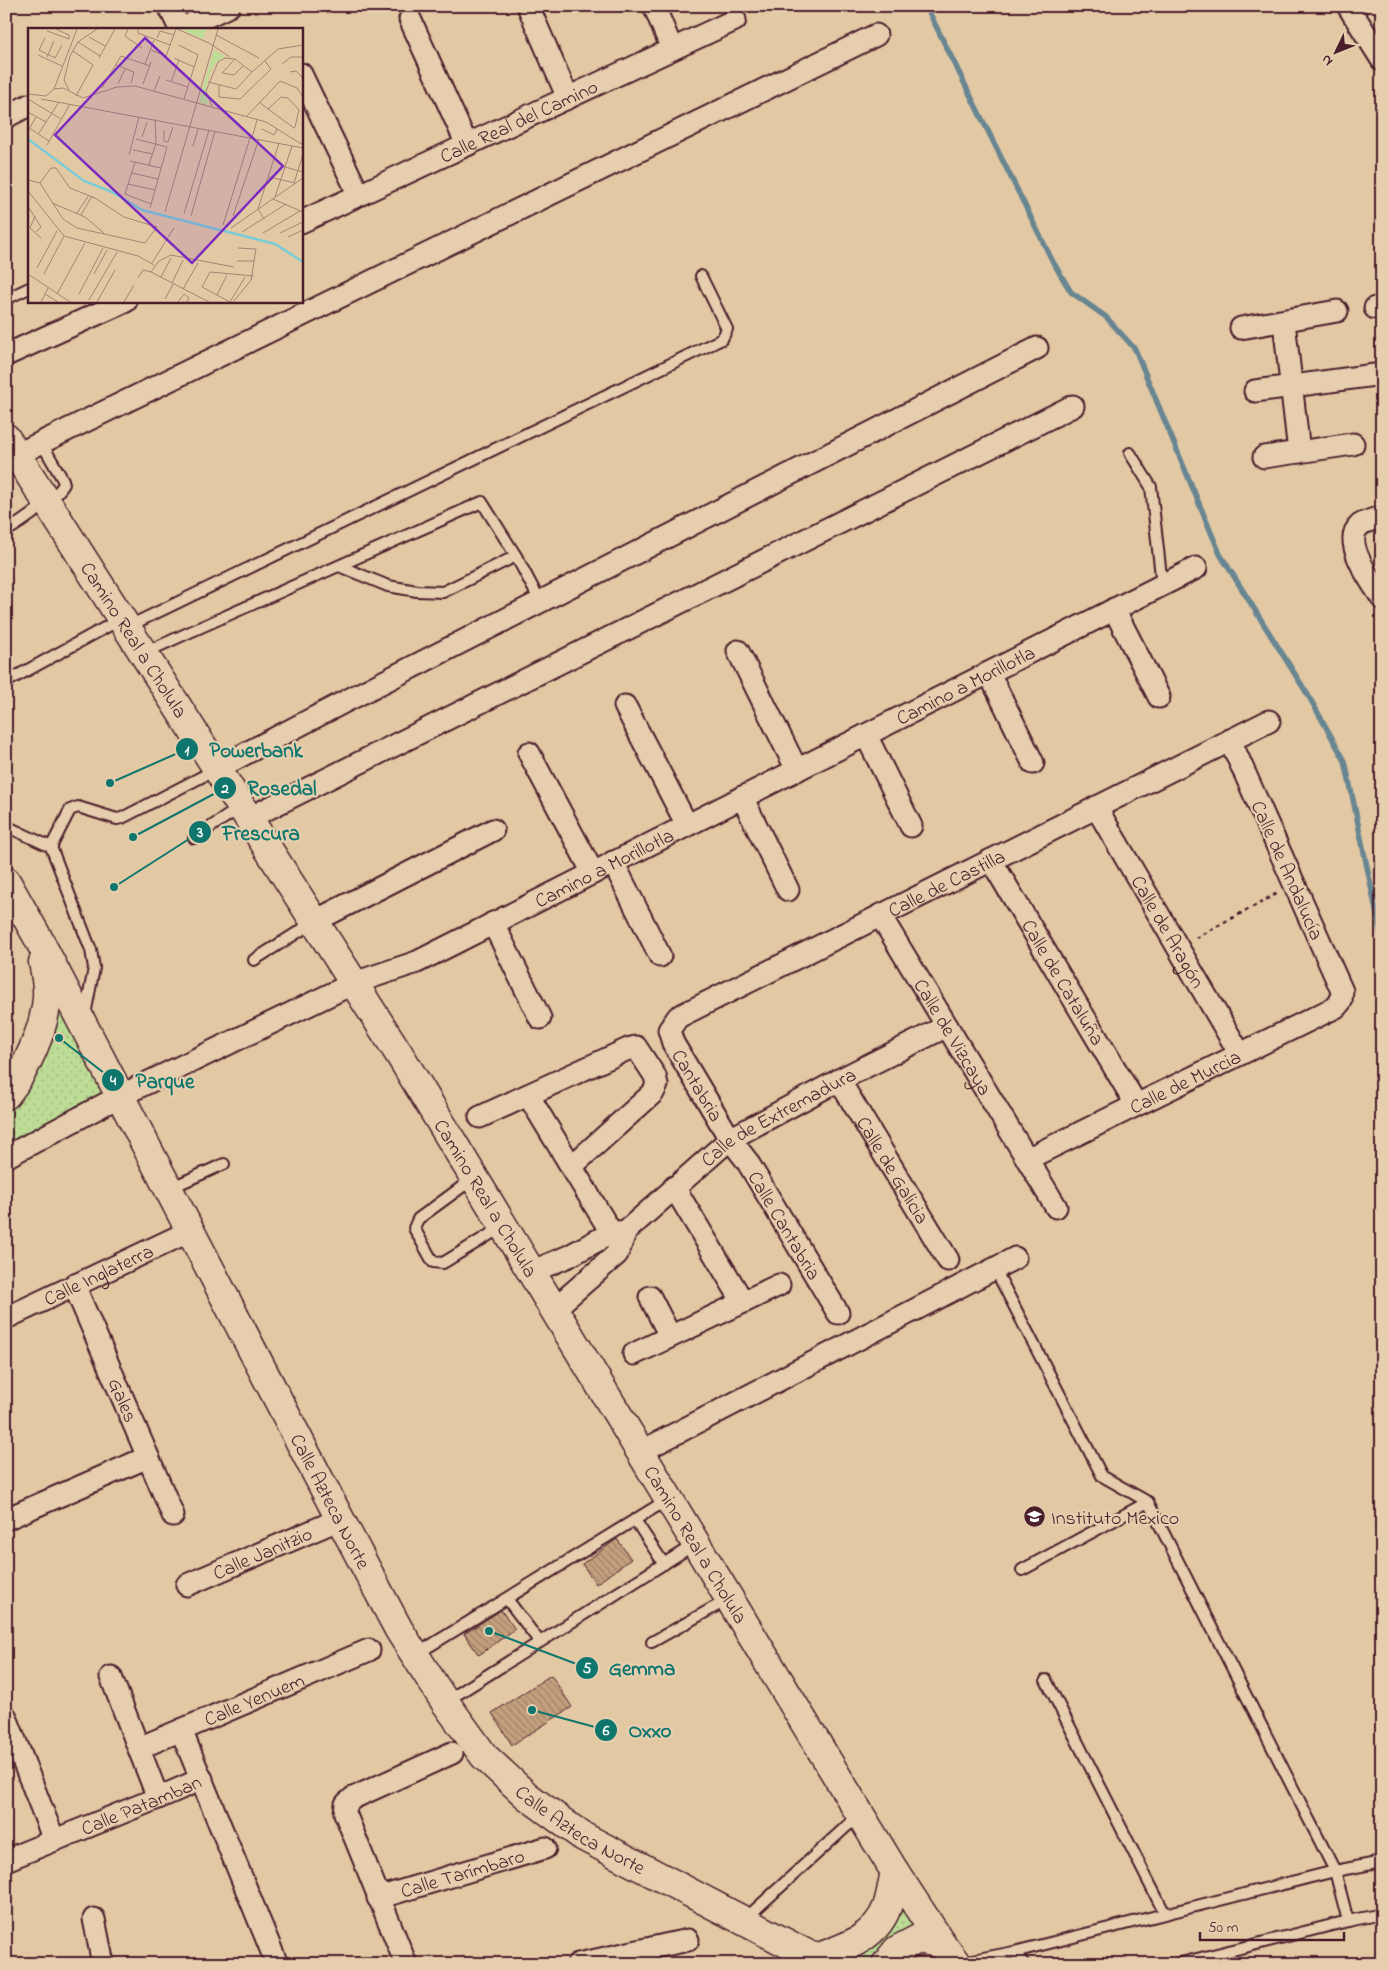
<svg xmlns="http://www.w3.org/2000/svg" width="1388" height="1970" viewBox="0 0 1388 1970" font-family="'Indie Flower',sans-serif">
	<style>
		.green { fill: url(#green-dots); stroke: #847e60 }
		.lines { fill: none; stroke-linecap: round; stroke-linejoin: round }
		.stream { stroke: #678692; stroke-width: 5.5 }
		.building { fill: url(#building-back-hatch); stroke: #4a1f2b }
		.lane-casing { stroke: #4a1f2b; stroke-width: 14 }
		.street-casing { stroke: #4a1f2b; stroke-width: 25 }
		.secondary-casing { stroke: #4a1f2b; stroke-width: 31 }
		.path { stroke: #4a1f2b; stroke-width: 3; stroke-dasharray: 4 4; stroke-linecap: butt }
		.lane { stroke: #e6ceae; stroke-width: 10 }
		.street { stroke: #e6ceae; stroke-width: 21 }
		.secondary { stroke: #e6ceae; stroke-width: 28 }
		.labels { text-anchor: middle; stroke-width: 4.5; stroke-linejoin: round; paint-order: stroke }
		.street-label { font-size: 20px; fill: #4a1f2b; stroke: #e6ceae }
		.poi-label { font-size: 20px; fill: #4a1f2b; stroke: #e6ceae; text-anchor: start }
		.inset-river { fill: none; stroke: #7bcbd6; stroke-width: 2.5 }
		.inset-road { fill: none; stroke: #a68474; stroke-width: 1 }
		.view { fill: #7b2cbf; fill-opacity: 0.15; stroke: #7b2cbf; stroke-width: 2.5 }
		.inset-edge { fill: none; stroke: #4a1f2b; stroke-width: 2.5 }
		.leader { fill: none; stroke: #0f766e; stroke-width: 2 }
		.callout-dot { fill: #0f766e; stroke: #e6ceae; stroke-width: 2 }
		.mark-label { font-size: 15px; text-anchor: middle; font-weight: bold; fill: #fff }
		.callout-label { font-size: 21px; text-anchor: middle; font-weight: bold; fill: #0f766e; stroke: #e6ceae; stroke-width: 4.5; stroke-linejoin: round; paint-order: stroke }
	</style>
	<defs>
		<pattern id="green-dots" width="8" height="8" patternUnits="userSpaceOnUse" patternTransform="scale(1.25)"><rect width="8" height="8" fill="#bddc95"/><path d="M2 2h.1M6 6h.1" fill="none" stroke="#a4bc81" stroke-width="1.8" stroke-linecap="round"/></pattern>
		<pattern id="building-back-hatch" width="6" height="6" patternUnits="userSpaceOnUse" patternTransform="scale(1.25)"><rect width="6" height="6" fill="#c4a07d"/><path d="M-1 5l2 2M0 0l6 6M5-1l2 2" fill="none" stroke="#a18267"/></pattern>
	</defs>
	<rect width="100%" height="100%" fill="#e3c8a4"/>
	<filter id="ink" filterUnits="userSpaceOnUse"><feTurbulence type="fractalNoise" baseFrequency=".02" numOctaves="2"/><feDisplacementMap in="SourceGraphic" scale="10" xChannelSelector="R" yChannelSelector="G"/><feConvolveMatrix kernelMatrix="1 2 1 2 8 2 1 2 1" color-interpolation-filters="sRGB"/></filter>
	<g filter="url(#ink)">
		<g class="green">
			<path d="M54 997 105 1093 6 1145V1107Z"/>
			<path d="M900 1901 919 1928 878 1964 842 1963Z"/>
		</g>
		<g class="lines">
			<path class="stream" d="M926 6 1053 262 1071 292 1106 317 1135 349 1220 554 1308 695 1345 761 1382 939"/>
		</g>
		<g class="building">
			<path d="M617 1539 631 1559 596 1584 582 1564Z"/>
			<path d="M501 1610 515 1629 479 1655 464 1634Z"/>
			<path d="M551 1675 572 1707 512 1745 492 1713Z"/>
		</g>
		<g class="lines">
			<defs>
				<g id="lane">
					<path d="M6 299 29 288"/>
					<path d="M1130 453 1151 487 1162 585"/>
					<path d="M6 531C21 523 56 498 64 484L63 480 41 442"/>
					<path d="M516 556 541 603"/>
					<path d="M127 627 722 339 727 329 701 276"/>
					<path d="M144 653 190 632 482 502 516 556 443 592 417 591 388 586 339 566"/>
					<path d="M6 682 121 619"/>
					<path d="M6 826 51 847 91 950 94 968 85 1015"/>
					<path d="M194 838 241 807"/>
					<path d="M51 847 70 810 78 807 117 819 122 818 215 770"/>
					<path d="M254 960 314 922"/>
					<path d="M474 1178 418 1219 414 1228 433 1262 443 1263 502 1227"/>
					<path d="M170 1188 224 1164"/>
					<path d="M995 1269 1102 1476 1148 1502 1335 1871 1348 1921"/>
					<path d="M635 1520 664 1564"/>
					<path d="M1022 1570 1148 1502"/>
					<path d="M507 1599 539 1641"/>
					<path d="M652 1642 729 1599"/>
					<path d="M415 1655 667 1500"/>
					<path d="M1046 1680 1165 1914"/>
					<path d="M445 1702 695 1544"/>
					<path d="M744 1920 859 1815"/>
					<path d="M1014 1952 1024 1964"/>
					<path d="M957 1963 1014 1952 1335 1871 1382 1862"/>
					<path d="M1177 1964 1348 1921 1382 1914"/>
				</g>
				<g id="street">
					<path d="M169 6 180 29"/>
					<path d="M528 6 568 98"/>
					<path d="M654 6 672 49"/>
					<path d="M1348 6 1382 60"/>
					<path d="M410 19 467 145"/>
					<path d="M181 29 229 6"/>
					<path d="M301 74 359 195"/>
					<path d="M6 117 29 105"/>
					<path id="s1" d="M301 222 735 20"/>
					<path d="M1375 308 1382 307"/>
					<path d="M1284 322 1299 452"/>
					<path d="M1241 328 1337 311"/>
					<path d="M6 355 126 301"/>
					<path d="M1255 391 1382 374"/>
					<path d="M18 454 876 35"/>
					<path d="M1264 457 1353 444"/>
					<path d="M1382 517C1375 519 1366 521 1360 525 1341 541 1372 583 1382 598"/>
					<path d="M1114 609 1159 697"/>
					<path d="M738 651 797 770"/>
					<path d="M989 673 1033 763"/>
					<path d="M625 706 687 825"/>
					<path d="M866 735 911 826"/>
					<path d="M529 753 593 873"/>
					<path d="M216 769 344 702 1037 348"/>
					<path d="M742 797 788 890"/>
					<path id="s2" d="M1096 807 1240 1054"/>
					<path d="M249 818 1073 406"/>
					<path id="s3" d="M991 860 1136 1104"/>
					<path d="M613 862 660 956"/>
					<path id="s4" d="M880 915 1056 1207"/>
					<path d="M315 921 493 830"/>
					<path d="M493 923 540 1018"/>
					<path id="s5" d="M839 1080 948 1260"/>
					<path d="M528 1095 620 1247"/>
					<path d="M480 1117 628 1049 636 1047 655 1076 657 1085 653 1093 571 1167"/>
					<path id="s6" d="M6 1157 120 1096 354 983 417 962 1196 568"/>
					<path id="s7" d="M1027 1159 1336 1007 1341 1001 1342 991 1230 740"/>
					<path d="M674 1187 743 1302"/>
					<path d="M531 1272 569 1256 611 1233 626 1231"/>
					<path id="s8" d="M74 1285 173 1515"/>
					<path d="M650 1297 670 1336"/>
					<path id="s9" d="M554 1309 617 1254 626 1231 730 1139 839 1080 947 1026"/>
					<path id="s10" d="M838 1313 747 1161 730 1139 673 1043 669 1030 678 1017 1269 721"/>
					<path id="s11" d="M6 1318 190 1231"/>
					<path d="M634 1354 779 1285"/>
					<path d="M640 1452 1015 1258"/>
					<path d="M6 1519 148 1457"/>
					<path id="s12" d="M187 1585 340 1519"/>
					<path d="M111 1677 158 1798"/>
					<path d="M6 1717 54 1840"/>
					<path d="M181 1730 277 1964"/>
					<path id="s13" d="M139 1748 369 1650"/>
					<path id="s14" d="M6 1860 158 1798 202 1779"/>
					<path id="s15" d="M378 1898 545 1848"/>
					<path d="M94 1919 103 1964"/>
					<path d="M406 1964 345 1813 346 1804 353 1798 452 1753"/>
					<path d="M578 1964 688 1940"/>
				</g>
				<g id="secondary">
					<path id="s16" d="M6 438 401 1057 895 1872 942 1944 957 1964"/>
					<path id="s17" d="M6 881 37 936 340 1519 399 1630 445 1702 484 1756 527 1796 582 1836 826 1964"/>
					<path d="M6 1095C26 1071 45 1028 47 997 48 986 45 972 43 962"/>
					<path d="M816 1958C844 1948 876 1938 887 1907 891 1896 892 1884 895 1872"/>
					<path d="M886 1964 897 1950 918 1939 942 1944"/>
				</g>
			</defs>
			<use href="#lane" class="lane-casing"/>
			<use href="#street" class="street-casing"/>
			<use href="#secondary" class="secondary-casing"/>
			<path class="path" d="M1196 938 1278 893"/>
			<use href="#lane" class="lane"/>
			<use href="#street" class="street"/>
			<use href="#secondary" class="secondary"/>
		</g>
	</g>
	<defs>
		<symbol id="school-disc" viewBox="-11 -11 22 22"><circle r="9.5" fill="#4a1f2b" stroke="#e6ceae"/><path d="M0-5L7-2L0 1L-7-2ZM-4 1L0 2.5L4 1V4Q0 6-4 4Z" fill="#fff"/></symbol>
	</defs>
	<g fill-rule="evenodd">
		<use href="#school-disc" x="1022" y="1504" width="25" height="25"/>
	</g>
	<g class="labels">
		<g class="street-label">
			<text dy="7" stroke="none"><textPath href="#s1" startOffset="240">Calle Real del Camino</textPath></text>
			<text dy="7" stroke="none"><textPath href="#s16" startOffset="239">Camino Real a Cholula</textPath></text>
			<text dy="7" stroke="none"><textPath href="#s6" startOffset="1070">Camino a Morillotla</textPath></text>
			<text dy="7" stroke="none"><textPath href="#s6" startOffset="665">Camino a Morillotla</textPath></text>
			<text transform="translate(1288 870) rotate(66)" y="7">Calle de Andalucía</text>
			<text dy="7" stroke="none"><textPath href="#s10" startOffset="646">Calle de Castilla</textPath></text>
			<text dy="7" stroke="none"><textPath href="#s2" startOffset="144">Calle de Aragón</textPath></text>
			<text dy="7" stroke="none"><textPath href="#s3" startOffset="142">Calle de Cataluña</textPath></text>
			<text dy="7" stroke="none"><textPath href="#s4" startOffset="142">Calle de Vizcaya</textPath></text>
			<text dy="7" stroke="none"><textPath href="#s7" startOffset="176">Calle de Murcia</textPath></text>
			<text transform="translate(698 1085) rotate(59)" y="7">Cantabria</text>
			<text dy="7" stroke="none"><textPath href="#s9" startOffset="300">Calle de Extremadura</textPath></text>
			<text dy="7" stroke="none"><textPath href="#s5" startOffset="105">Calle de Galicia</textPath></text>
			<text dy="7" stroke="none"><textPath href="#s16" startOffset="899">Camino Real a Cholula</textPath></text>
			<text transform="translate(785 1225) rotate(59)" y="7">Calle Cantabria</text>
			<text dy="7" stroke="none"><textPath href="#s11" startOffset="102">Calle Inglaterra</textPath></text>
			<text dy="7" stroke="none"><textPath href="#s8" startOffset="125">Gales</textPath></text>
			<text dy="7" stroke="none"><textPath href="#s17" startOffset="700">Calle Azteca Norte</textPath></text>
			<text dy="7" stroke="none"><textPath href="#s16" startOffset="1304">Camino Real a Cholula</textPath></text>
			<text dy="7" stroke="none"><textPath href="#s12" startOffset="82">Calle Janitzio</textPath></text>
			<text dy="7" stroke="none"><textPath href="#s13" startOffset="125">Calle Yenuem</textPath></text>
			<text dy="7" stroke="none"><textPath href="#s14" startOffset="146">Calle Patamban</textPath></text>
			<text dy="7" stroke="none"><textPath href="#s17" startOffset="1120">Calle Azteca Norte</textPath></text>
			<text dy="7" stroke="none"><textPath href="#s15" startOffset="88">Calle Tarímbaro</textPath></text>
		</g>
		<g class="poi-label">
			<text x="1051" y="1524">Instituto Mexico</text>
		</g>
	</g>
	<g transform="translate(28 28)">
		<rect width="275" height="275" fill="#e3c8a4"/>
		<path d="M153 1H178L175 11ZM186 22 198 29 189 33 182 44 177 66 181 77 171 74Z" fill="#bddc95"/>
		<path class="inset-river" d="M0 111 56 153 84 164 114 182 247 216 275 234"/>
		<path class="inset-road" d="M100 1 97 8 114 20M110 1V5L142 17M149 1 181 15 202 29M19 3 41 11V7L28 1M188 7 231 30M61 9 77 18M17 10 11 22 27 30 34 17M129 10 132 3 146 7M50 14 72 28M151 17 170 27 156 71M123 22 138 28 148 1M45 23 65 37 48 68M10 27 34 38M19 29 26 13M71 30 87 1M146 30 166 39M207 31 194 45 206 47 215 38M117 36 126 12M254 36 263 29H275M88 37 106 44 103 55M262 44 268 43 275 50M138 52 160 59M143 54 151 32M180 54 208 61 224 44M90 56 97 41M115 56 123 34M191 57V69L212 71 243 41 237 33M74 60 93 28 122 38M26 61 49 1M41 62 36 52 42 28 50 14 69 1M126 63 132 48M0 66 18 68 26 61 35 60 55 70 89 59 107 58 238 94 275 117M0 71 33 91M13 71 275 120M231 74 240 81 266 100 267 99 271 82 260 70 253 69 240 81M184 78 178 63 190 34 197 30 207 31 224 44 250 21 275 17M0 84 18 94M219 88 252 53 269 60 275 69M1 100 21 113M234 101 246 107 249 101M136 102V113L140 114 145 99M0 103 8 89M11 105 31 74M114 109 119 94M224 110 229 92M108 111 139 119 122 180M19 117 42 76M165 118 170 101M105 122 125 126M101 127 111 89M102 133 133 140M107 134 97 166 123 176M121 137 128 115 127 91M257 139 275 144M104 145 130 151M241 149 267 155M0 152 12 155 35 191 49 200 117 215 129 199 96 189 67 170 42 160 28 140H23L12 155M266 155 275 126M100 156 127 162M0 163 36 208 110 228 126 237M247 169 264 118M245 171 275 184M24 175 57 189 76 205M1 180 13 199 8 204M137 184 190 1M49 185 61 167M156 186 181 102M53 187 64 168M7 188 2 200 13 210M163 188 187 103M205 188 231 111M236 191 230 181 251 115M195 197 222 110M203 200 275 150M214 204 258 176M235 205 272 183M252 205 275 194M260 209 275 202M210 220 228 221 223 252M209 233H226M124 235 146 200M9 240 29 203M123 244 131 233 143 227 206 239M123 244 181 274M182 244 226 248M0 246 42 274M16 246 36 208M66 246 79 222M133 249 143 230M110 250 115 242 123 244M144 255 155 232M174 259 202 274M174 259 182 244M155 261 170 235M17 266 30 274M29 266 57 215M51 266 75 220M189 267 199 247M137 271 145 256M61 272 89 224M13 274 20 260M69 274 87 242M96 274 106 257M150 274 156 266 161 270 159 274M202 274 217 249M205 274 224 251"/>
		<path class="view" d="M117 10 255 138 164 235 27 107Z"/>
		<rect width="275" height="275" class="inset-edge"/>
	</g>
	<path class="leader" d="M110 783L187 749M133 837L225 788M114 887L200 832M59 1038L113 1080M489 1631L587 1668M532 1710L606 1730"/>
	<g class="callout-dot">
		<circle cx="110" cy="783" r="5"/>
		<circle cx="133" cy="837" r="5"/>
		<circle cx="114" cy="887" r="5"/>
		<circle cx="59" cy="1038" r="5"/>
		<circle cx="489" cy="1631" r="5"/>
		<circle cx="532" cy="1710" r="5"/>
		<circle cx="187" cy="749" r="12"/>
		<circle cx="225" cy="788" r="12"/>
		<circle cx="200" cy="832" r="12"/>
		<circle cx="113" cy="1080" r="12"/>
		<circle cx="587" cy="1668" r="12"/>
		<circle cx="606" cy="1730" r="12"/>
	</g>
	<g class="mark-label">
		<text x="187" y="755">1</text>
		<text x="225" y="793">2</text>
		<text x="200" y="837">3</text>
		<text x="113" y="1085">4</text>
		<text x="587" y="1673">5</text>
		<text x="606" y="1735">6</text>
	</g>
	<g class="callout-label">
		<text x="256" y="757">Powerbank</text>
		<text x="282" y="795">Rosedal</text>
		<text x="261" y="840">Frescura</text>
		<text x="165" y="1088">Parque</text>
		<text x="642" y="1675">Gemma</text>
		<text x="650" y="1737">Oxxo</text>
	</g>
	<rect width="1388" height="1970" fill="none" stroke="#e6ceae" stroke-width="25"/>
	<rect x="12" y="12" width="1363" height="1945" fill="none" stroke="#4a1f2b" stroke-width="2" filter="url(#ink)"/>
	<g transform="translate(1336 52) rotate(227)" stroke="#e6ceae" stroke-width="4" paint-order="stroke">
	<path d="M0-4L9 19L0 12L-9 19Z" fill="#4a1f2b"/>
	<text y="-8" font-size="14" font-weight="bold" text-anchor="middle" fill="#4a1f2b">N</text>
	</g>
	<path d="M1200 1932v8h144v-8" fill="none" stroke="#4a1f2b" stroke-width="2.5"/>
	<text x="1208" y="1932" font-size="15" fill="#4a1f2b" stroke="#e6ceae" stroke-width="4" paint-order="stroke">50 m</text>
</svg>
